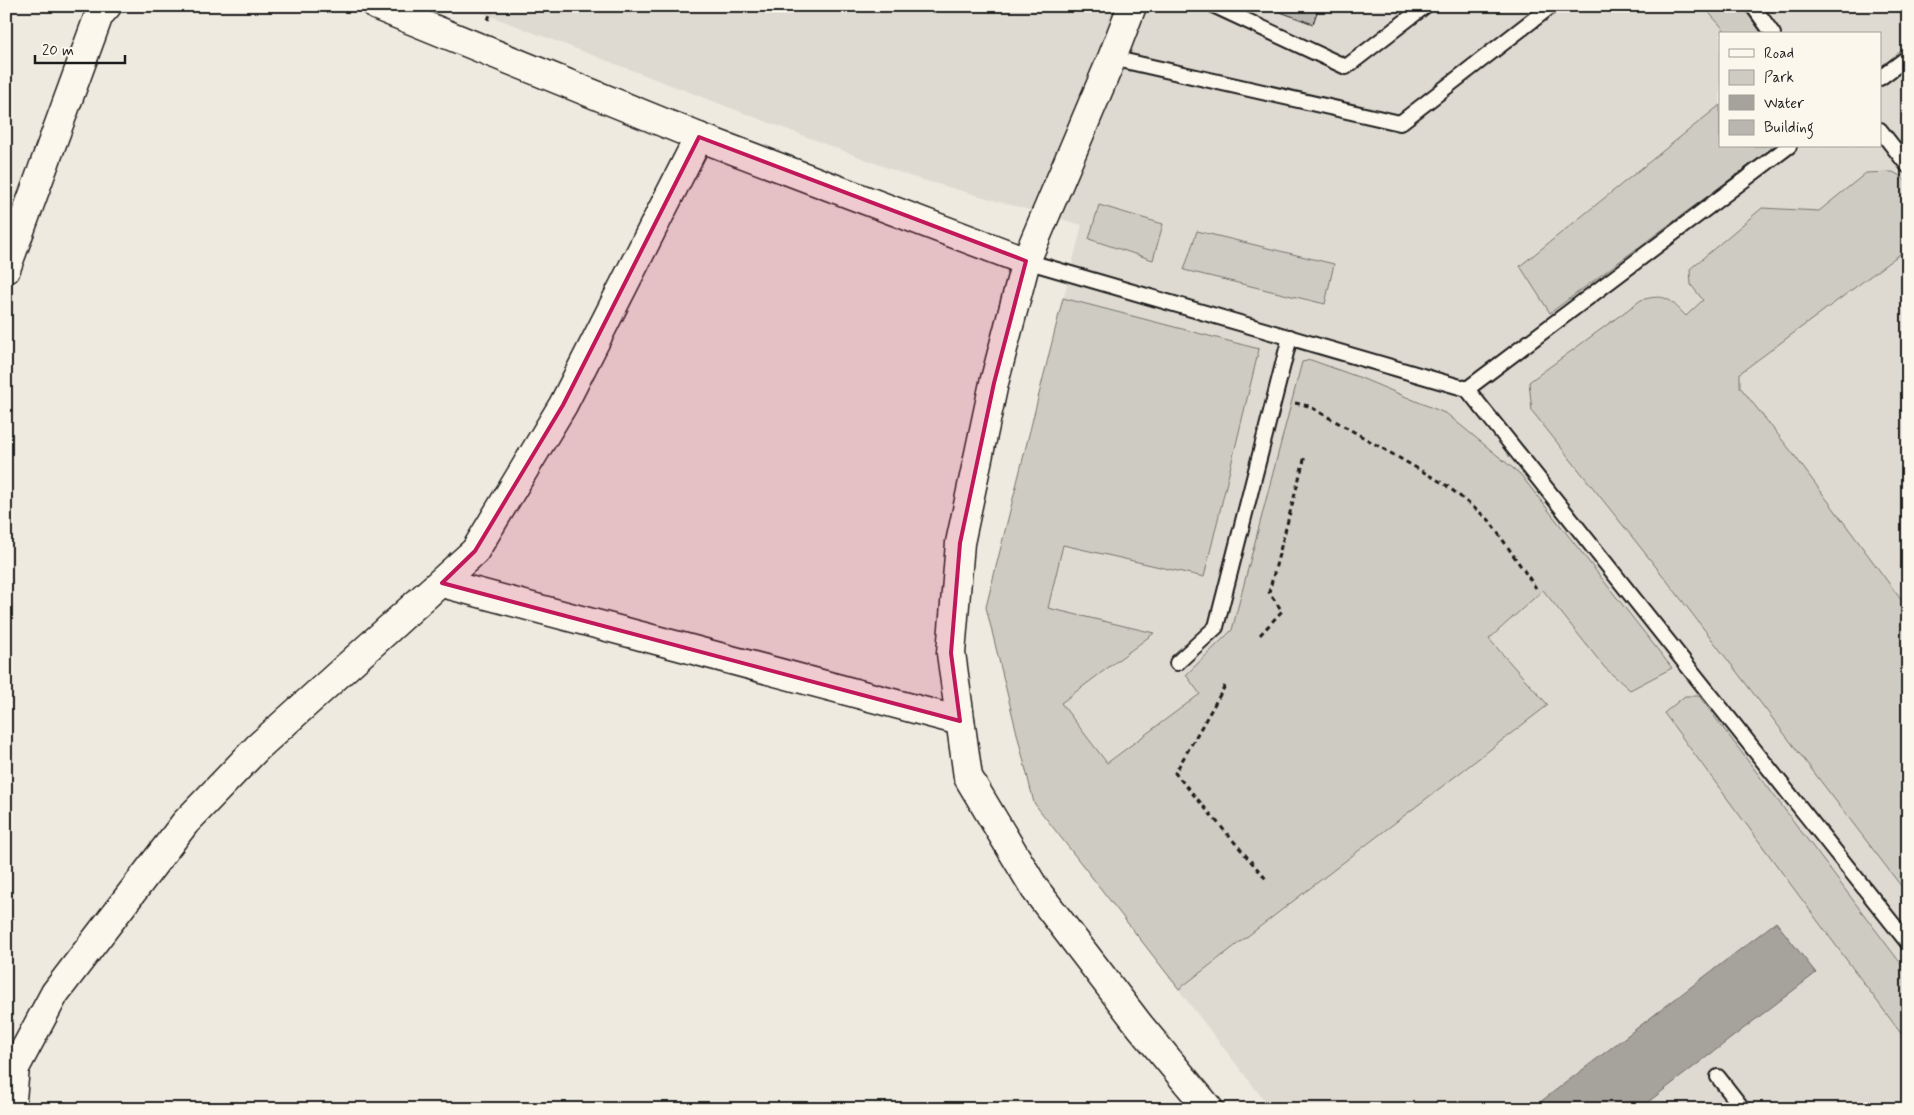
<svg xmlns="http://www.w3.org/2000/svg" width="1914" height="1115" viewBox="0 0 1914 1115" font-family="Mynerve,sans-serif">
	<style>
		.built { fill: #dedad1; fill-rule: evenodd }
		.green { fill: #ceccc2; stroke: #75746f }
		.water { fill: #a6a39d; stroke: #6f6d69 }
		.building { fill: #b9b6af; stroke: #1c1c1c }
		.lines { fill: none; stroke-linecap: round; stroke-linejoin: round }
		.lane-casing { stroke: #1c1c1c; stroke-width: 18 }
		.street-casing { stroke: #1c1c1c; stroke-width: 31 }
		.secondary-casing { stroke: #1c1c1c; stroke-width: 31 }
		.path { stroke: #1c1c1c; stroke-width: 3; stroke-dasharray: 5 4; stroke-linecap: butt }
		.lane { stroke: #fbf7ec; stroke-width: 14 }
		.street { stroke: #fbf7ec; stroke-width: 28 }
		.secondary { stroke: #fbf7ec; stroke-width: 28 }
		.marked { fill: #c2185b; fill-opacity: 0.2; stroke: #c2185b; stroke-width: 4; stroke-linejoin: round }
	</style>
	<rect width="100%" height="100%" fill="#eeeadf"/>
	<filter id="ink" filterUnits="userSpaceOnUse"><feTurbulence type="fractalNoise" baseFrequency=".02" numOctaves="2"/><feDisplacementMap in="SourceGraphic" scale="10" xChannelSelector="R" yChannelSelector="G"/><feConvolveMatrix kernelMatrix="1 2 1 2 8 2 1 2 1" color-interpolation-filters="sRGB"/></filter>
	<g filter="url(#ink)">
		<path class="built" d="M464 6H1908V1109H1271L1034 803 986 607 1082 225 909 176ZM1720 34H1880V146H1720Z"/>
		<g class="green">
			<path d="M1703 6H1742L1762 34H1728Z"/>
			<path d="M1720 105V146H1775L1550 313 1520 266Z"/>
			<path d="M1893 172 1902 177 1908 184V248L1740 373V387L1791 451 1908 609V895L1664 577 1532 411 1529 382 1641 300C1667 293 1669 299 1686 316L1703 300 1691 285 1690 269 1762 208 1819 211 1866 173Z"/>
			<path d="M1099 205 1163 224 1153 260 1089 239Z"/>
			<path d="M1197 231 1334 264 1325 304 1184 270Z"/>
			<path d="M1063 298 1259 349 1204 577 1063 545 1048 608 1154 633 1061 703 1107 763 1200 694 1186 675 1232 630 1302 362 1311 360 1361 378 1447 414 1520 474 1672 668 1630 690 1605 668 1543 590 1489 639 1548 705 1179 989 1034 803 986 607Z"/>
			<path d="M1685 696H1699L1908 973V1043L1664 713Z"/>
		</g>
		<path class="water" d="M1776 922 1816 973 1639 1109H1531Z"/>
		<path class="building" d="M1264 6H1319L1313 24Z"/>
		<g class="lines">
			<defs>
				<g id="lane">
					<path d="M1215 6 1346 67 1425 6"/>
					<path d="M1753 6 1773 34"/>
					<path d="M1112 58 1400 123 1551 6"/>
					<path d="M1880 78 1908 57"/>
					<path d="M1880 130 1908 166"/>
					<path d="M1026 261 1467 389 1908 943"/>
					<path d="M1467 389 1789 146"/>
					<path d="M1177 663 1216 627 1290 337"/>
					<path d="M1718 1077 1743 1109"/>
				</g>
				<g id="street">
					<path d="M442 583 960 721"/>
					<path d="M11 1109 15 1068 55 993 185 823 258 747 475 551 563 405 699 137"/>
				</g>
				<g id="secondary">
					<path d="M377 6 699 137 1026 261"/>
					<path d="M1132 6 1112 58 1026 261 994 383 960 543 951 653 968 777 1035 889 1140 1026 1209 1109"/>
					<path d="M6 269 99 15 107 6"/>
				</g>
			</defs>
			<use href="#lane" class="lane-casing"/>
			<use href="#street" class="street-casing"/>
			<use href="#secondary" class="secondary-casing"/>
			<g class="path">
				<path d="M488 20 493 6"/>
				<path d="M1295 403 1309 406 1446 485 1489 520 1536 588"/>
				<path d="M1260 635 1282 611 1269 592 1305 456"/>
				<path d="M1225 686 1175 773 1266 879"/>
			</g>
			<use href="#lane" class="lane"/>
			<use href="#street" class="street"/>
			<use href="#secondary" class="secondary"/>
		</g>
	</g>
	<path class="marked" d="M699 137 1026 261 994 383 960 543 951 653 960 721 442 583 475 551 563 405Z"/>
	<rect width="1914" height="1115" fill="none" stroke="#fbf7ec" stroke-width="25"/>
	<rect x="12" y="12" width="1889" height="1090" fill="none" stroke="#1c1c1c" stroke-width="2" filter="url(#ink)"/>
	<rect x="1719" y="32" width="162" height="115" fill="#fbf7ec" stroke="#a29f99"/>
	<rect x="1729" y="49" width="25" height="8" fill="#fbf7ec" stroke="#a29f99"/>
	<text x="1764" y="58" font-size="15" fill="#1c1c1c">Road</text>
	<rect x="1729" y="70" width="25" height="15" fill="#ceccc2" stroke="#a29f99"/>
	<text x="1764" y="82" font-size="15" fill="#1c1c1c">Park</text>
	<rect x="1729" y="95" width="25" height="15" fill="#a6a39d" stroke="#a29f99"/>
	<text x="1764" y="108" font-size="15" fill="#1c1c1c">Water</text>
	<rect x="1729" y="120" width="25" height="15" fill="#b9b6af" stroke="#a29f99"/>
	<text x="1764" y="132" font-size="15" fill="#1c1c1c">Building</text>
	<path d="M35 55v8h90v-8" fill="none" stroke="#1c1c1c" stroke-width="2.5"/>
	<text x="42" y="55" font-size="15" fill="#1c1c1c" stroke="#fbf7ec" stroke-width="4" paint-order="stroke">20 m</text>
</svg>
